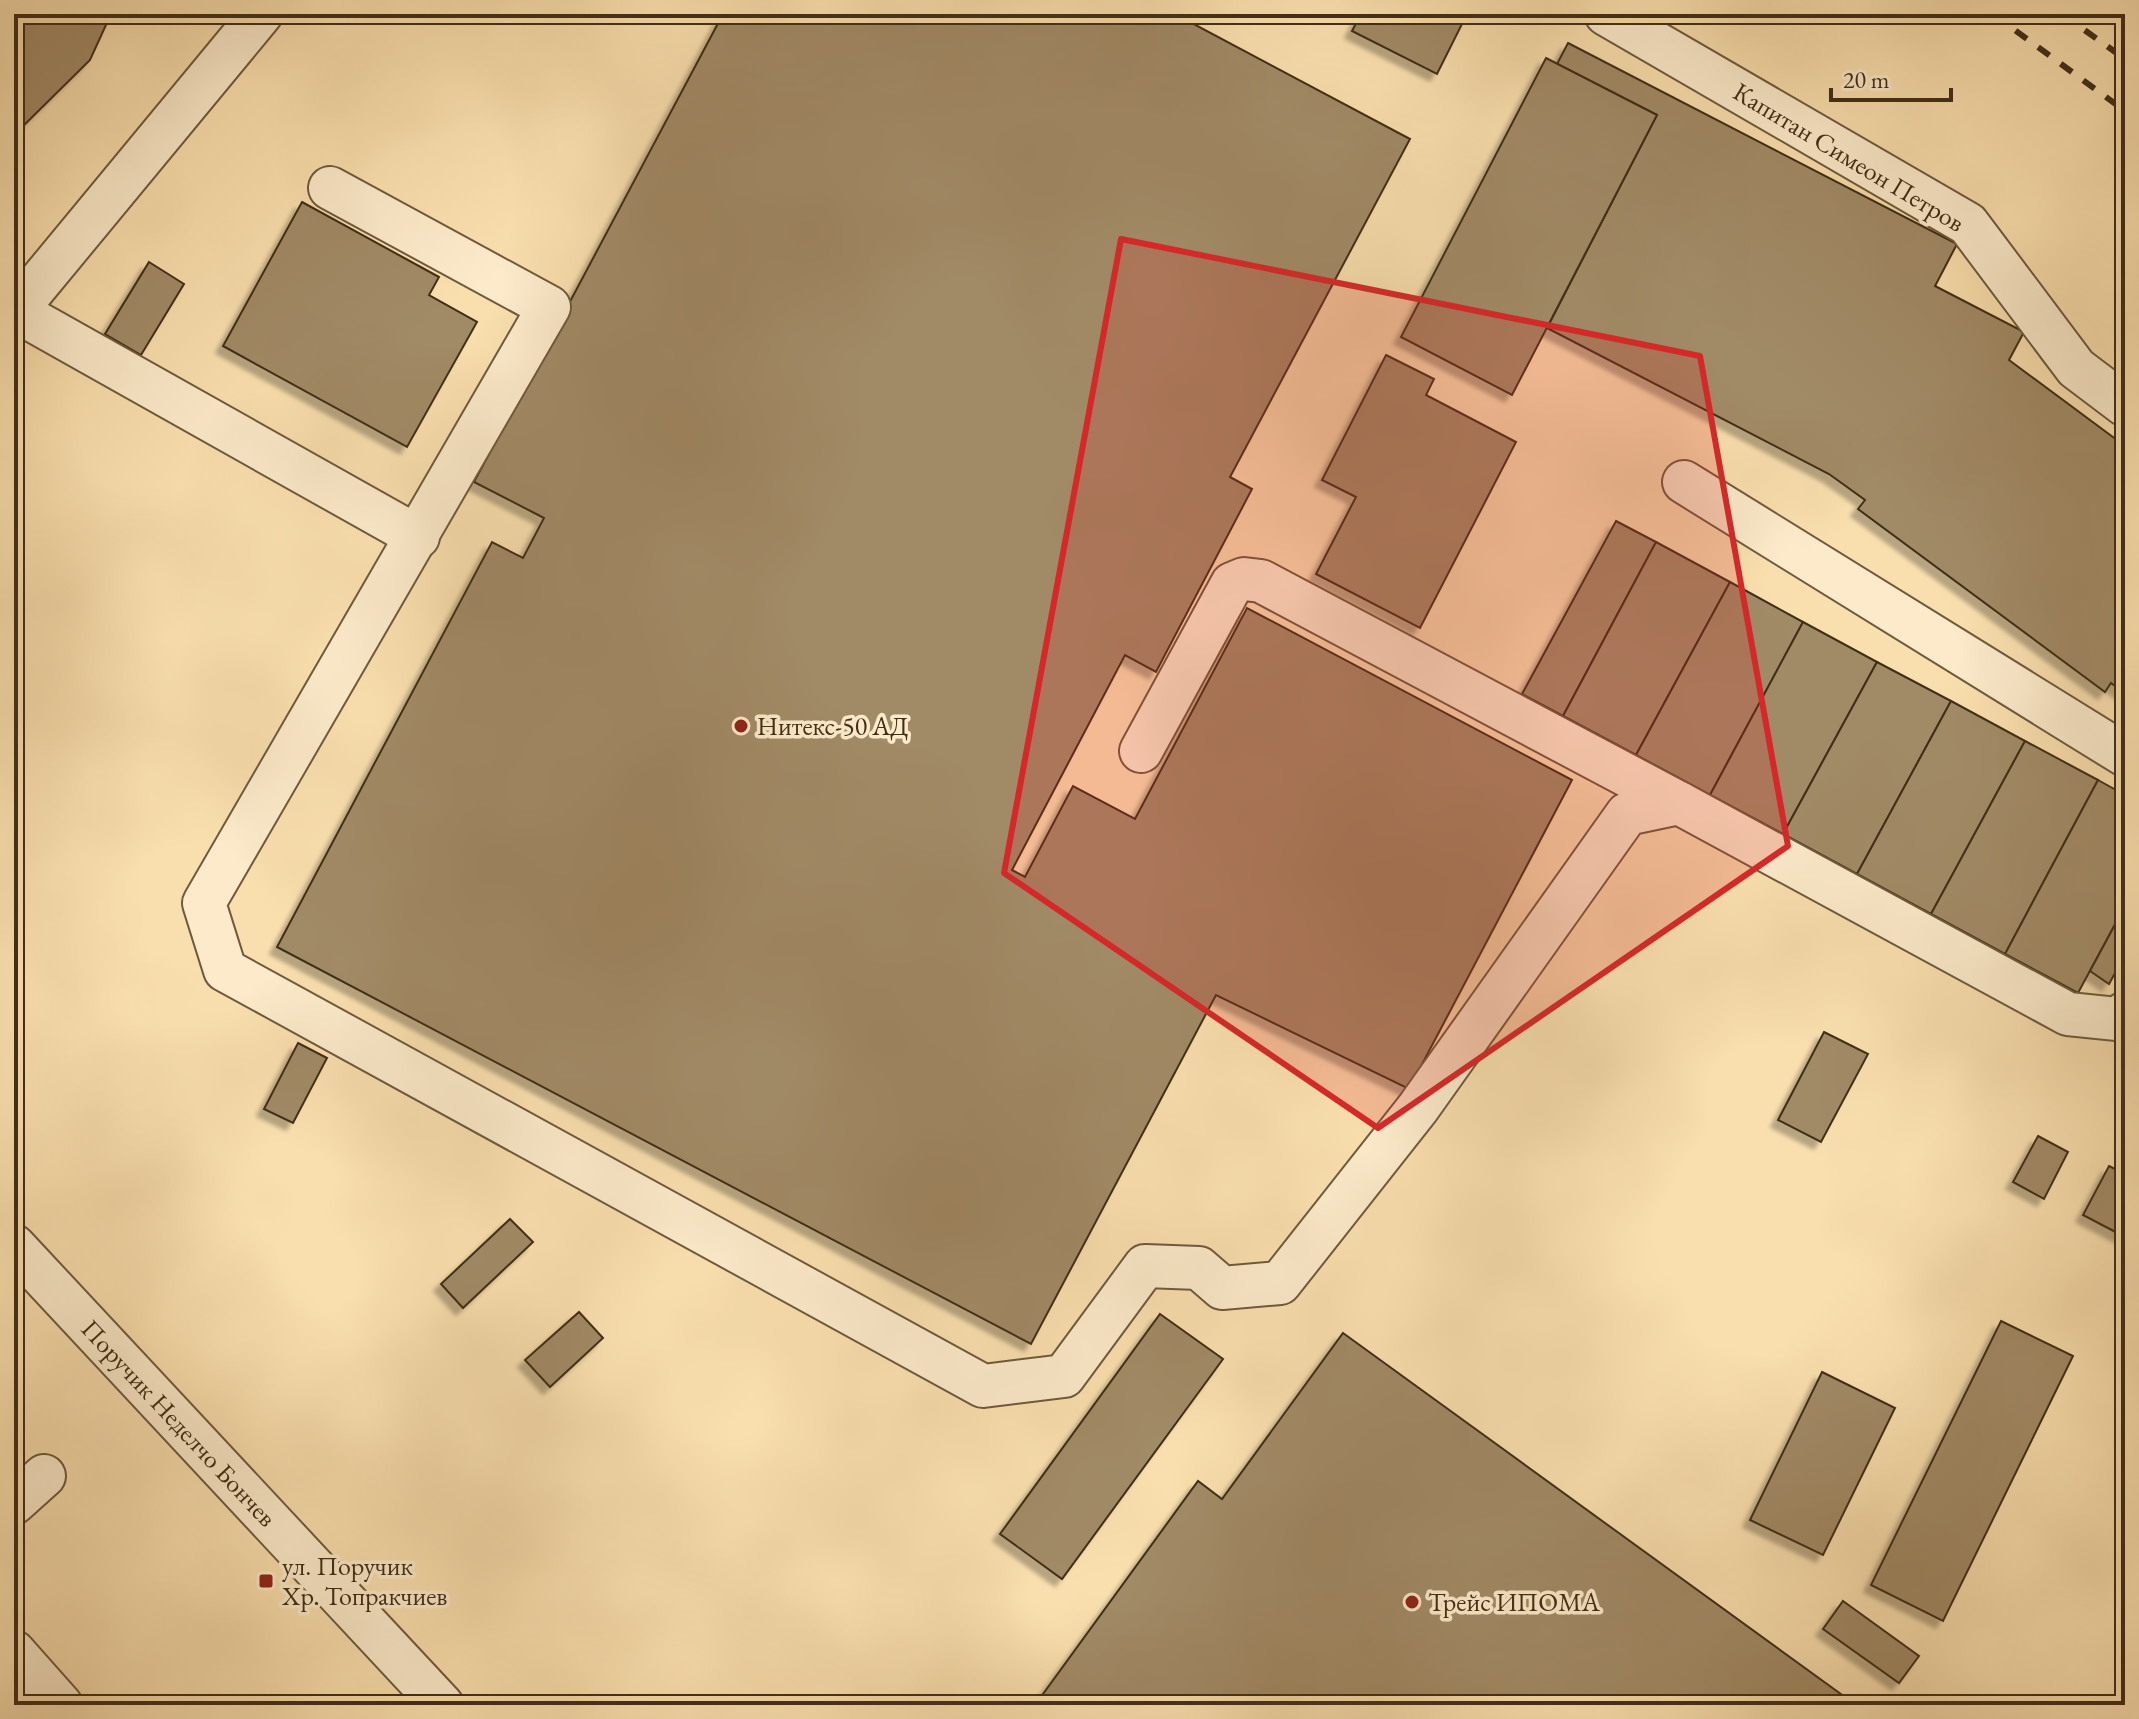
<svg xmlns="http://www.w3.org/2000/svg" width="2139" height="1719" viewBox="0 0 2139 1719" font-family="'EB Garamond',serif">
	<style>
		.building { fill: #a18a66; stroke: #412e17; stroke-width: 2; filter: url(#shadow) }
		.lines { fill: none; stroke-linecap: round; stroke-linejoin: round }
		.minor-casing { stroke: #6f5a3d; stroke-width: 46 }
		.minor { stroke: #fceaca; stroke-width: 42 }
		.rail { stroke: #412e17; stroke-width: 6; stroke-dasharray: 14 14; stroke-linecap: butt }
		.marked { fill: #d62828; fill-opacity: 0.2; stroke: #d62828; stroke-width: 6; stroke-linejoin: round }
		.poi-dot { fill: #8f2418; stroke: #fceaca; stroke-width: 3 }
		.labels { text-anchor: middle; stroke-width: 7; stroke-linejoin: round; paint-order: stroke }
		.street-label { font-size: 26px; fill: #412e17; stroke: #fceaca }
		.poi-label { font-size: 26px; fill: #412e17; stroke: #fceaca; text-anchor: start }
	</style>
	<defs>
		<filter id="shadow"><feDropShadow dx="-7" dy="7" stdDeviation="2" flood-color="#0004"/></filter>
	</defs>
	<rect width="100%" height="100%" fill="#fadfae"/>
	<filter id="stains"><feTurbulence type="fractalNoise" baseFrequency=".0025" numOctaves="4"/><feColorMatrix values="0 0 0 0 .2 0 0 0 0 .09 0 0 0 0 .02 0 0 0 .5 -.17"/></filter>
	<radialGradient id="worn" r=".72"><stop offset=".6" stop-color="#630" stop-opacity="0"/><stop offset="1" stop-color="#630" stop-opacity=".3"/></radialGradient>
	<g class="building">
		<path d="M14 14H111L90 60 14 135Z"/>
		<path d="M723 14H1175L1410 139 1230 477 1252 489 1156 672 1125 655 1012 870 1025 877 1073 786 1135 819 1247 608 1572 780 1409 1089 1216 995 1031 1344 277 947 492 542 523 558 544 518 474 482Z"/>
		<path d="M1361 14H1462L1466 16 1437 74 1352 31Z"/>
		<path d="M1568 43 1957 244 1935 286 2024 332 2009 360 2125 446V694L2111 683 2105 692 1858 509 1865 500 1829 474 1547 328 1657 115 1557 64Z"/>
		<path d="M1546 58 1657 115 1512 395 1401 337Z"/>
		<path d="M302 202 439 277 429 295 477 322 407 447 223 346Z"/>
		<path d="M149 262 184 284 141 355 105 334Z"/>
		<path d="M1386 355 1434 379 1426 395 1516 442 1420 628 1316 574 1356 497 1322 480Z"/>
		<path d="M1616 521 1656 542 1563 716 1522 694Z"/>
		<path d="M1656 542 1730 582 1636 755 1563 716Z"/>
		<path d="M1730 582 1803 622 1710 795 1636 755Z"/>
		<path d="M1803 622 1877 662 1783 834 1710 795Z"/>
		<path d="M1877 662 1951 701 1857 874 1783 834Z"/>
		<path d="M1951 701 2025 741 1931 914 1857 874Z"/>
		<path d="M2025 741 2098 780 2005 954 1931 914Z"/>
		<path d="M2098 780 2125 795V906L2078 993 2005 954Z"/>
		<path d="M2125 906V955L2109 984 2090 971Z"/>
		<path d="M1824 1032 1868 1054 1821 1142 1778 1120Z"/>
		<path d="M298 1043 327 1058 293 1123 264 1109Z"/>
		<path d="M2038 1136 2068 1152 2044 1199 2013 1182Z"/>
		<path d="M2109 1166 2125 1174V1237L2083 1215Z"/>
		<path d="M510 1219 533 1242 463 1308 441 1284Z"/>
		<path d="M579 1312 603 1338 550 1387 525 1360Z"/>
		<path d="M1160 1314 1223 1359 1062 1579 1000 1534Z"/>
		<path d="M2001 1321 2073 1356 1943 1621 1871 1585Z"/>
		<path d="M1343 1333 1856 1705H1035L1198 1481 1222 1499Z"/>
		<path d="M1822 1372 1895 1408 1823 1555 1750 1520Z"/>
		<path d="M1843 1601 1919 1656 1899 1683 1823 1629Z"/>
	</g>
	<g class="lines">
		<defs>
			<g id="minor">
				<path d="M1606 14 1968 224 2076 368 2125 405"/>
				<path d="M330 188 549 307 204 903 225 970 983 1386 1064 1376 1145 1266 1199 1268 1222 1288 1280 1283 1418 1108 1627 814 1679 803 2068 1014 2117 1019 2125 1013"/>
				<path d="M16 311 418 537"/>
				<path d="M14 313 261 14"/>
				<path d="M1684 482 2125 755"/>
				<path d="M1141 751 1232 584 1244 579 1261 581 1679 803"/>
				<path d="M14 1246 442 1705"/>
				<path d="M14 1503 44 1476"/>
				<path d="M14 1652 61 1705"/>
			</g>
		</defs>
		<use href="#minor" class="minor-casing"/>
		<use href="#minor" class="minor"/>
		<g class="rail">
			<path d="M1993 14 2125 111"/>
			<path d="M2062 14 2125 59"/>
		</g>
	</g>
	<path class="marked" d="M1121 239 1700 356 1788 846 1378 1128 1004 873Z"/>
	<g class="poi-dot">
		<circle cx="741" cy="726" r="8"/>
		<rect x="258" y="1573" width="16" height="16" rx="4"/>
		<circle cx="1412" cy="1602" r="8"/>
	</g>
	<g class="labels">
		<g class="street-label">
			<text transform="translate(1849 157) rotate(31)" y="9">Капитан Симеон Петров</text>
			<text transform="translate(179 1423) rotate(47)" y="9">Поручик Неделчо Бончев</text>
		</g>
		<g class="poi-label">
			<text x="757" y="735">Нитекс-50 АД</text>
			<text x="282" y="1575">ул. Поручик<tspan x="282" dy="30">Хр. Топракчиев</tspan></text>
			<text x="1428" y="1611">Трейс ИПОМА</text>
		</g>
	</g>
	<rect width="2139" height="1719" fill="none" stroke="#fadfae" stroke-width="48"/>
	<rect x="16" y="16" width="2107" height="1687" fill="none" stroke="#412e17" stroke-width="4"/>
	<rect x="24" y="24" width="2091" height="1671" fill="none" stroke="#412e17" stroke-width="2"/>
	<path d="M1831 88v12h120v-12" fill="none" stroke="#412e17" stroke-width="4"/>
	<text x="1843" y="88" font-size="24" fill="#412e17" stroke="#fceaca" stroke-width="6" paint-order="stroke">20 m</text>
	<rect width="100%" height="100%" filter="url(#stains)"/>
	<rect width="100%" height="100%" fill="url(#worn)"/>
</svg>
